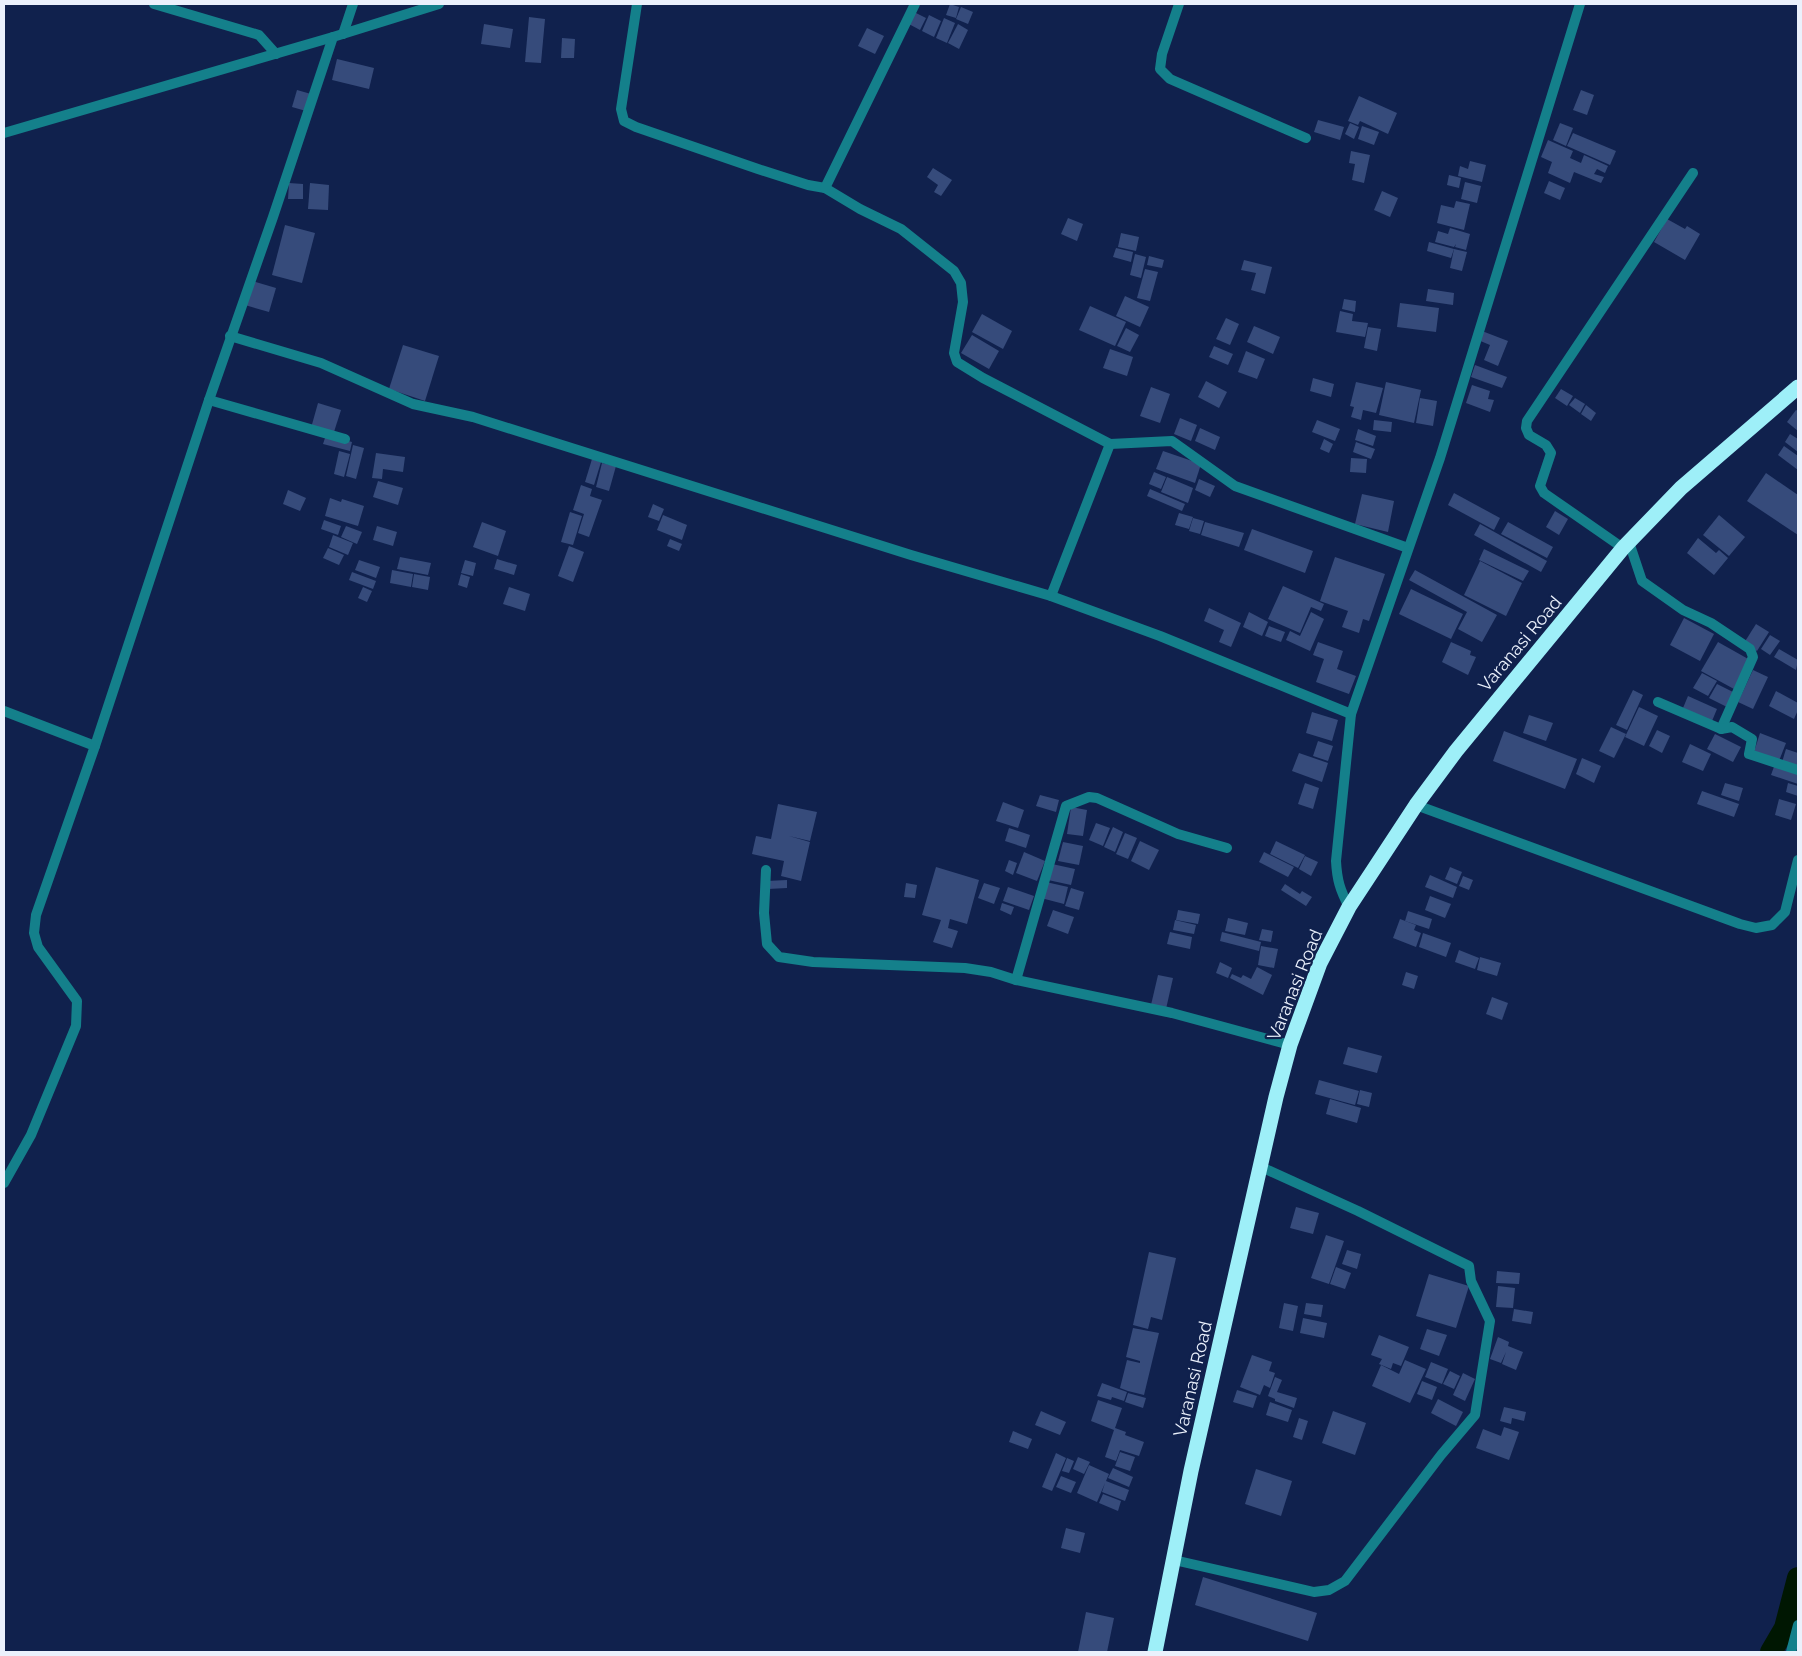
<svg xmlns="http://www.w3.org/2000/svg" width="1802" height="1656" viewBox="0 0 1802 1656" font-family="Raleway,sans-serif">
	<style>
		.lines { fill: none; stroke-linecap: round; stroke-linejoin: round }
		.canal { stroke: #001702; stroke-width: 22 }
		.building { fill: #364b7b }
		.street { stroke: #14808b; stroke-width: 10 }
		.highway { stroke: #9eeff8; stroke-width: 15 }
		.labels { text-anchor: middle; stroke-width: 4.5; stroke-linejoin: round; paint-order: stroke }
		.street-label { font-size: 18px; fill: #ebf1fc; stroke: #10214d }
	</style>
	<rect width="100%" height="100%" fill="#10214d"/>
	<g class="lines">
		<path class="canal" d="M1771 1652 1785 1628 1798 1578"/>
	</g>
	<g class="building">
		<path d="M950 4 959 7 956 18 946 15Z"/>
		<path d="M961 7 973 12 968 24 956 19Z"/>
		<path d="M912 11 926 18 920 30 907 23Z"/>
		<path d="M929 15 941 21 934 37 922 31Z"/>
		<path d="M529 17 545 19 541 63 525 62Z"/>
		<path d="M944 18 955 23 947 43 936 38Z"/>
		<path d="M484 24 513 29 510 48 481 44Z"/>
		<path d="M958 24 968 30 959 49 948 43Z"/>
		<path d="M867 28 884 36 875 54 858 46Z"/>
		<path d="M562 38 575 39 574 58H561Z"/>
		<path d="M337 59 374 68 369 89 332 80Z"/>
		<path d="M297 90 311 94 306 111 292 107Z"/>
		<path d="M1581 90 1594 95 1587 115 1573 110Z"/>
		<path d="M1359 96 1397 113 1388 134 1360 121 1358 125 1348 121Z"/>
		<path d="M1318 120 1344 127 1340 140 1314 132Z"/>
		<path d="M1350 123 1359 127 1354 139 1345 134Z"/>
		<path d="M1560 123 1573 128 1566 146 1553 140Z"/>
		<path d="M1362 126 1379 132 1374 145 1358 139Z"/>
		<path d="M1573 133 1616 151 1610 165 1567 146Z"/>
		<path d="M1548 140 1573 151 1570 158 1581 163 1584 155 1608 166 1605 173 1597 169 1594 174 1604 177 1601 183 1574 172 1570 183 1548 173 1552 162 1541 157Z"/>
		<path d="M1351 151 1370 155 1364 183 1352 180 1355 164 1349 163Z"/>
		<path d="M1470 161 1486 165 1482 182 1458 176 1460 166 1468 169Z"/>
		<path d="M933 168 952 180 941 196 934 192 938 185 927 177Z"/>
		<path d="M1449 175 1461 178 1459 188 1447 185Z"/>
		<path d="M1549 181 1565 188 1560 200 1544 193Z"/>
		<path d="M1465 182 1481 186 1477 203 1461 199Z"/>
		<path d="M289 183 303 184V199H288Z"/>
		<path d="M310 183 329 185 328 210 308 209Z"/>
		<path d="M1382 191 1398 198 1390 217 1374 210Z"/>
		<path d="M1456 201 1470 204 1464 230 1437 223 1441 205 1454 208Z"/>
		<path d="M1068 218 1083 224 1077 241 1061 234Z"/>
		<path d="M1667 219 1685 229 1687 226 1700 234 1685 260 1654 242Z"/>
		<path d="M285 225 315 233 302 283 272 275Z"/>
		<path d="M1450 228 1470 234 1466 250 1455 247 1456 244 1454 247 1435 242 1438 231 1448 234Z"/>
		<path d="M1121 233 1139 237 1136 251 1118 247Z"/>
		<path d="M1429 242 1454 249 1451 258 1427 251Z"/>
		<path d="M1116 248 1133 252 1131 262 1113 257Z"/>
		<path d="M1454 249 1467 252 1462 271 1450 268Z"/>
		<path d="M1135 254 1146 257 1141 278 1130 275Z"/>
		<path d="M1149 256 1164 260 1162 268 1147 265Z"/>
		<path d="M1244 260 1272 267 1265 294 1251 290 1256 273 1241 270Z"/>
		<path d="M1145 269 1158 272 1150 301 1137 298Z"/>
		<path d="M252 281 276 288 269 312 245 305Z"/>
		<path d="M1428 289 1454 293 1453 305 1426 301Z"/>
		<path d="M1125 296 1149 307 1140 327 1116 316Z"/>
		<path d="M1344 299 1356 301 1355 312 1342 309Z"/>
		<path d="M1400 303 1439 308 1436 332 1397 327Z"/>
		<path d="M1090 306 1126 322 1115 346 1079 330Z"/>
		<path d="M1340 311 1353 314 1352 321 1368 323 1365 337 1336 332Z"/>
		<path d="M982 314 1012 331 1003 349 972 332Z"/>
		<path d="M1226 318 1239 324 1230 345 1216 339Z"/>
		<path d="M1254 326 1280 337 1273 354 1247 342Z"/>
		<path d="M1368 327 1381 329 1377 351 1364 348Z"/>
		<path d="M1126 328 1139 335 1130 352 1117 346Z"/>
		<path d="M1482 331 1508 341 1498 366 1484 360 1490 345 1478 340Z"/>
		<path d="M972 335 999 351 989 369 961 353Z"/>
		<path d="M403 345 439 356 425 401 389 389Z"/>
		<path d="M1214 346 1233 354 1228 365 1209 357Z"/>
		<path d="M1110 349 1133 357 1127 376 1103 368Z"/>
		<path d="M1246 351 1265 359 1257 379 1238 372Z"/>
		<path d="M1475 365 1507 377 1502 388 1471 377Z"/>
		<path d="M1313 378 1334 384 1331 397 1310 391Z"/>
		<path d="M1206 381 1227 392 1219 408 1198 397Z"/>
		<path d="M1356 382 1383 388 1376 413 1363 410 1361 420 1351 417 1354 407 1350 406Z"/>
		<path d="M1386 382 1421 390 1414 423 1379 415Z"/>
		<path d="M1472 385 1490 391 1488 399 1494 400 1490 412 1466 403Z"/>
		<path d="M1151 387 1170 394 1160 423 1140 416Z"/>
		<path d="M1561 389 1573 396 1567 406 1555 398Z"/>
		<path d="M1420 398 1437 401 1433 426 1416 423Z"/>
		<path d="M1575 398 1585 404 1580 413 1569 405Z"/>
		<path d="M318 403 341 410 333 435 311 428Z"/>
		<path d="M1586 405 1596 413 1591 421 1581 414Z"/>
		<path d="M1796 410 1798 411V431L1787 422Z"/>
		<path d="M1180 418 1197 425 1191 441 1174 434Z"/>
		<path d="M1317 420 1340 429 1335 441 1312 432Z"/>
		<path d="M1374 420 1392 422 1391 432 1373 430Z"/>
		<path d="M1200 428 1220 437 1215 450 1195 441Z"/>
		<path d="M1358 429 1376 436 1373 446 1355 440Z"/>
		<path d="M1790 434 1798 439V452L1785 442Z"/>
		<path d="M326 435 352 442 350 451 323 444Z"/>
		<path d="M1324 439 1333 444 1329 453 1320 449Z"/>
		<path d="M1356 442 1375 449 1371 459 1353 452Z"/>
		<path d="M353 445 364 448 356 479 346 476Z"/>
		<path d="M1784 446 1798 456V470L1778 455Z"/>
		<path d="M339 451 350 454 344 477 334 474Z"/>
		<path d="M1163 451 1201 464 1195 483 1156 469Z"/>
		<path d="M376 453 405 457 403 472 383 469 382 479 372 478Z"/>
		<path d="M1351 458 1367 459 1366 473 1350 472Z"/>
		<path d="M592 459 601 462 594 485 585 482Z"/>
		<path d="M602 463 616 466 609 491 596 487Z"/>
		<path d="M1154 472 1166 477 1161 489 1149 484Z"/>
		<path d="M1766 473 1798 495V535L1747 501Z"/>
		<path d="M1167 477 1193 488 1188 503 1161 492Z"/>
		<path d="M1199 479 1215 486 1210 497 1195 490Z"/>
		<path d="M378 481 403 488 398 505 373 497Z"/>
		<path d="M581 485 592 489 590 496 602 500 589 537 578 533 584 514 573 510Z"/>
		<path d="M1150 489 1185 504 1182 511 1147 496Z"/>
		<path d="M288 490 306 498 300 511 283 504Z"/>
		<path d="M1454 493 1500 518 1494 530 1448 505Z"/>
		<path d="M1362 494 1394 501 1388 532 1355 524Z"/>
		<path d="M330 498 341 502 342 499 364 506 358 526 325 516Z"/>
		<path d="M653 504 664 509 659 521 648 517Z"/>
		<path d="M1555 511 1568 519 1559 535 1546 527Z"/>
		<path d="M570 512 582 516 573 545 561 542Z"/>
		<path d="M1179 513 1193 517 1189 529 1175 525Z"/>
		<path d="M663 515 687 525 682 540 657 530Z"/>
		<path d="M1719 515 1745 537 1729 556 1703 535Z"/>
		<path d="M1193 518 1204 521 1200 534 1189 531Z"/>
		<path d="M324 520 341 526 338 535 321 529Z"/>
		<path d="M482 522 506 531 498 556 473 547Z"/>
		<path d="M1205 522 1244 533 1239 547 1201 535Z"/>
		<path d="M1508 522 1553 547 1547 558 1501 534Z"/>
		<path d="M1480 524 1547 561 1541 572 1474 535Z"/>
		<path d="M346 526 362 532 357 544 341 537Z"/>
		<path d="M377 526 397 532 393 546 373 540Z"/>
		<path d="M1252 529 1313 551 1305 573 1244 550Z"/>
		<path d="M333 535 353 543 348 555 329 547Z"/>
		<path d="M1698 538 1716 553 1719 550 1728 558 1714 575 1687 553Z"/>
		<path d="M670 539 682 544 679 551 667 546Z"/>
		<path d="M569 546 584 552 573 582 558 576Z"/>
		<path d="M328 548 344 555 339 565 323 558Z"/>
		<path d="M1484 549 1529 571 1523 581 1479 560Z"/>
		<path d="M400 557 431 563 428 575 397 569Z"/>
		<path d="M1335 557 1385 574 1369 621 1363 619 1359 633 1342 627 1348 611 1320 601Z"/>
		<path d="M497 559 517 565 514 575 494 569Z"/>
		<path d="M359 560 380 567 376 578 355 570Z"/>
		<path d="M465 560 476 563 473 576 461 573Z"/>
		<path d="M1480 561 1522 583 1506 616 1464 595Z"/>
		<path d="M392 570 413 574 411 587 390 583Z"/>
		<path d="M1415 570 1497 615 1482 642 1458 629 1467 612 1409 580Z"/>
		<path d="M352 572 376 581 373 589 349 580Z"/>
		<path d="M414 574 430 577 428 590 412 587Z"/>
		<path d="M461 574 470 577 467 588 458 585Z"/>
		<path d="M1283 586 1324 604 1321 611 1311 607 1300 633 1268 619Z"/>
		<path d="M363 587 372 591 367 602 358 598Z"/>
		<path d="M509 587 530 594 525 611 503 604Z"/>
		<path d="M1411 589 1463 614 1451 639 1399 614Z"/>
		<path d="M1209 608 1241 623 1231 647 1219 642 1224 630 1204 621Z"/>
		<path d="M1249 612 1268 622 1262 636 1243 627Z"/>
		<path d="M1311 612 1324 619 1310 651 1286 640 1290 631 1300 636Z"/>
		<path d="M1684 618 1714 634 1700 661 1670 645Z"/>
		<path d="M1756 624 1769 632 1757 651 1744 643Z"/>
		<path d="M1269 626 1285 632 1281 642 1265 636Z"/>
		<path d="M1770 635 1780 641 1770 655 1761 649Z"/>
		<path d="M1318 642 1343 651 1337 669 1356 676 1349 694 1316 682 1324 659 1313 655Z"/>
		<path d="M1451 642 1471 651 1470 655 1476 657 1468 675 1442 662Z"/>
		<path d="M1718 642 1750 660 1734 689 1701 671Z"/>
		<path d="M1779 649 1798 660 1796 670 1774 657Z"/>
		<path d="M1753 670 1768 677 1753 709 1738 702Z"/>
		<path d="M1702 673 1717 681 1708 696 1693 688Z"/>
		<path d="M1717 684 1735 693 1727 707 1709 698Z"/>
		<path d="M1633 690 1643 695 1627 730 1616 725Z"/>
		<path d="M1776 691 1798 703V710L1794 719 1769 706Z"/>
		<path d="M1688 696 1717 709 1712 721 1683 708Z"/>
		<path d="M1639 707 1658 716 1644 746 1625 737Z"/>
		<path d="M1312 712 1338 720 1332 741 1306 733Z"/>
		<path d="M1529 715 1553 723 1546 741 1523 733Z"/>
		<path d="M1611 727 1626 734 1614 758 1599 751Z"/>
		<path d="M1657 730 1670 736 1662 753 1649 746Z"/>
		<path d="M1504 731 1577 759 1565 789 1493 761Z"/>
		<path d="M1760 733 1786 743 1779 761 1754 752Z"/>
		<path d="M1715 734 1741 747 1733 762 1707 749Z"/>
		<path d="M1318 741 1333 746 1328 761 1313 756Z"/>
		<path d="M1690 744 1711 754 1703 771 1682 762Z"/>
		<path d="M1786 749 1798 753V767L1782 762Z"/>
		<path d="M1299 753 1328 763 1322 782 1292 771Z"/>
		<path d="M1582 758 1601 766 1594 783 1576 774Z"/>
		<path d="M1775 764 1798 772V784L1771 775Z"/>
		<path d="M1305 783 1319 788 1313 809 1298 804Z"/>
		<path d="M1725 783 1743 788 1739 801 1721 795Z"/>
		<path d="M1788 783 1798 786V796L1786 792Z"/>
		<path d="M1702 791 1739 804 1734 817 1697 804Z"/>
		<path d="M1040 795 1059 800 1056 812 1036 806Z"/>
		<path d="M1779 799 1796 804 1791 820 1775 815Z"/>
		<path d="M1003 802 1024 810 1018 828 996 821Z"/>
		<path d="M778 804 817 812 810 841 789 836 810 842 801 881 781 876 784 861 752 854 756 836 771 839Z"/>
		<path d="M1071 807 1087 810 1083 836 1067 834Z"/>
		<path d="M1096 823 1110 828 1103 846 1089 840Z"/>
		<path d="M1113 827 1123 832 1115 852 1104 847Z"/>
		<path d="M1009 828 1030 835 1026 848 1005 841Z"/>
		<path d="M1125 833 1137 838 1128 859 1116 854Z"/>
		<path d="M1140 841 1159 850 1149 870 1131 861Z"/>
		<path d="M1276 841 1305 855 1298 868 1270 854Z"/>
		<path d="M1063 842 1083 846 1079 865 1058 861Z"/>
		<path d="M1024 852 1045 861 1037 881 1016 873Z"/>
		<path d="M1264 852 1294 867 1288 877 1259 862Z"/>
		<path d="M1305 856 1318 862 1311 876 1299 869Z"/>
		<path d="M1009 860 1017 863 1013 875 1005 871Z"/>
		<path d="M1052 864 1075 869 1071 885 1048 880Z"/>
		<path d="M936 867 979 880 967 924 950 919 948 928 958 931 952 948 933 942 941 920 922 915Z"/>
		<path d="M1450 867 1462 872 1457 884 1445 879Z"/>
		<path d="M1430 875 1457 887 1453 898 1425 887Z"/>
		<path d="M1463 876 1473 880 1469 890 1459 886Z"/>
		<path d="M787 880V888L768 889 767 881Z"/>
		<path d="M1046 882 1068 887 1064 904 1041 898Z"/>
		<path d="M906 883 917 885 915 898 904 897Z"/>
		<path d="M984 883 1000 888 994 904 978 898Z"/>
		<path d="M1285 884 1300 894 1302 891 1312 897 1306 906 1281 890Z"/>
		<path d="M1008 887 1034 896 1029 910 1003 901Z"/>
		<path d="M1071 888 1084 892 1079 910 1065 906Z"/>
		<path d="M1430 896 1451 904 1445 918 1425 910Z"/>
		<path d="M1002 903 1014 907 1011 915 1000 910Z"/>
		<path d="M1053 910 1074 917 1068 934 1047 926Z"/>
		<path d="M1178 910 1200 914 1198 924 1176 920Z"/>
		<path d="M1408 911 1432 919 1429 929 1405 921Z"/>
		<path d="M1228 918 1248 923 1245 935 1225 931Z"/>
		<path d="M1400 919 1416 925 1414 930 1421 933 1416 947 1393 938Z"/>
		<path d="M1175 920 1196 925 1194 934 1173 930Z"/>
		<path d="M1262 929 1273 931 1271 942 1259 940Z"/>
		<path d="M1170 932 1192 937 1190 949 1167 944Z"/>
		<path d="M1222 932 1261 942 1259 951 1220 941Z"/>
		<path d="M1423 933 1451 943 1446 957 1419 947Z"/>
		<path d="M1261 946 1278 949 1274 968 1258 965Z"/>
		<path d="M1459 950 1479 958 1475 969 1455 962Z"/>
		<path d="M1480 957 1501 963 1497 976 1477 970Z"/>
		<path d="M1220 962 1232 968 1228 978 1216 973Z"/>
		<path d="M1257 967 1272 975 1263 995 1230 978 1232 974 1241 978 1243 975 1251 979Z"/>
		<path d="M1406 972 1418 976 1414 989 1402 985Z"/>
		<path d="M1158 975 1173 978 1166 1009 1151 1005Z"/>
		<path d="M1492 997 1508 1003 1502 1020 1486 1014Z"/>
		<path d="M1348 1047 1382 1056 1377 1073 1343 1064Z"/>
		<path d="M1319 1080 1359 1091 1355 1105 1315 1094Z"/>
		<path d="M1360 1090 1372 1093 1369 1107 1357 1104Z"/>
		<path d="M1330 1099 1361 1108 1357 1123 1326 1114Z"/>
		<path d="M1296 1207 1319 1213 1313 1234 1290 1228Z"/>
		<path d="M1326 1235 1344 1241 1329 1284 1311 1278Z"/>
		<path d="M1347 1250 1361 1254 1357 1269 1342 1264Z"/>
		<path d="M1149 1252 1176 1258 1162 1320 1151 1317 1148 1329 1133 1325Z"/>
		<path d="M1336 1267 1351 1273 1345 1289 1330 1284Z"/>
		<path d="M1497 1271 1520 1273 1519 1284 1496 1283Z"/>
		<path d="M1429 1274 1469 1286 1456 1328 1416 1316Z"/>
		<path d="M1498 1286 1515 1288 1513 1308 1496 1307Z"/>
		<path d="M1284 1303 1298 1306 1293 1331 1279 1328Z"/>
		<path d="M1306 1303 1323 1305 1321 1317 1304 1314Z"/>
		<path d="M1514 1309 1533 1312 1531 1324 1512 1321Z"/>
		<path d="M1303 1318 1327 1323 1324 1338 1300 1333Z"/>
		<path d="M1133 1328 1159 1333 1144 1395 1128 1391 1129 1387 1128 1391 1120 1388 1127 1360 1140 1363V1361L1126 1357Z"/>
		<path d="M1427 1329 1447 1335 1439 1356 1420 1349Z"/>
		<path d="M1379 1335 1409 1347 1401 1366 1393 1363 1391 1369 1379 1364 1382 1359 1371 1355Z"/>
		<path d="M1498 1337 1509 1342 1508 1346 1523 1352 1516 1370 1502 1364 1506 1352 1501 1363 1490 1359Z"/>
		<path d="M1252 1355 1272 1362 1269 1371 1275 1373 1270 1388 1264 1385 1260 1395 1240 1387Z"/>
		<path d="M1405 1360 1426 1369 1410 1403 1372 1386 1381 1365 1399 1374Z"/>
		<path d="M1431 1362 1448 1369 1442 1384 1425 1377Z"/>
		<path d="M1450 1371 1460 1376 1454 1389 1443 1384Z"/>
		<path d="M1463 1373 1475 1379 1465 1401 1453 1395Z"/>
		<path d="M1275 1377 1282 1380 1277 1392 1297 1398 1294 1408 1275 1401V1399L1268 1396Z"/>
		<path d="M1422 1381 1437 1387 1432 1400 1417 1394Z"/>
		<path d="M1102 1383 1127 1392 1124 1401 1112 1397 1111 1400 1097 1396Z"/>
		<path d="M1237 1390 1257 1396 1253 1408 1233 1402Z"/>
		<path d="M1128 1393 1146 1398 1143 1408 1125 1402Z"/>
		<path d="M1438 1399 1463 1412 1456 1426 1431 1413Z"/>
		<path d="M1098 1400 1122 1408 1115 1428 1126 1432 1125 1435 1144 1442 1139 1456 1120 1450 1116 1461 1105 1457 1114 1430 1091 1421Z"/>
		<path d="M1270 1402 1292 1410 1288 1422 1266 1415Z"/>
		<path d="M1504 1407 1526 1412 1524 1421 1512 1418 1511 1424 1500 1421Z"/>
		<path d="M1041 1411 1066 1422 1060 1435 1035 1425Z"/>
		<path d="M1333 1411 1366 1423 1355 1455 1322 1443Z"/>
		<path d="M1299 1418 1308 1421 1302 1440 1293 1437Z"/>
		<path d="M1504 1427 1519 1432 1509 1460 1476 1448 1483 1429 1501 1436Z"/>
		<path d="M1013 1431 1032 1439 1028 1449 1009 1442Z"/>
		<path d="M1120 1452 1135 1457 1130 1471 1115 1466Z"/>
		<path d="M1056 1453 1066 1458 1052 1491 1042 1487Z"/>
		<path d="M1078 1457 1090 1462 1084 1474 1073 1469Z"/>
		<path d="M1067 1458 1074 1461 1069 1473 1062 1471Z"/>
		<path d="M1089 1465 1109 1474 1106 1481 1129 1490 1125 1501 1102 1492 1105 1483 1097 1502 1077 1493Z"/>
		<path d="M1113 1468 1133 1477 1129 1487 1108 1478Z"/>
		<path d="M1256 1469 1292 1481 1281 1516 1245 1504Z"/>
		<path d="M1061 1476 1076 1482 1071 1493 1056 1487Z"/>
		<path d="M1103 1494 1121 1501 1118 1511 1099 1503Z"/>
		<path d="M1066 1528 1085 1533 1080 1553 1061 1548Z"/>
		<path d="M1203 1577 1317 1613 1308 1641 1195 1605Z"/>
		<path d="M1086 1612 1114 1618 1107 1652H1078Z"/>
	</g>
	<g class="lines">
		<g class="street">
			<path d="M154 4 259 35 276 54"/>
			<path d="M637 4 621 109 624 121 636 127 758 169 808 185 825 188 860 209 901 229 954 271 961 283 963 302 954 353 957 362 983 378 1110 444 1051 596"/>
			<path d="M1179 4 1162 54 1160 69 1170 79 1306 138"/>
			<path d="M343 34 353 4"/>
			<path d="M4 133 333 37 439 4"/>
			<path d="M825 188 915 4"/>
			<path d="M230 336 321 363 413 404 473 417 911 555 1051 596 1160 636 1351 714"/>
			<path d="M209 400 345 439"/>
			<path d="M1110 444 1172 441 1235 486 1408 548"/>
			<path d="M1629 542 1642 581 1683 610 1711 623 1750 649 1753 657 1721 729"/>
			<path d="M1623 548 1544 493 1540 486 1551 453 1546 445 1529 435 1526 428 1527 421 1693 173"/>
			<path d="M1658 702 1721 729 1732 727 1752 739 1749 754 1798 770"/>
			<path d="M4 711 95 746"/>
			<path d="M1416 805 1740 924 1756 928 1772 925 1785 912 1798 860"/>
			<path d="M766 870 764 913 767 944 779 957 813 962 965 968 991 972 1016 980 1172 1013 1290 1045"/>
			<path d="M1349 907C1340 890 1337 880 1336 861L1351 714 1440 458 1580 4"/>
			<path d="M1016 980 1066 806 1089 797 1097 798 1178 834 1227 848"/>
			<path d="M4 1183 31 1135 76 1026 77 1001 38 947 34 933 36 915 95 746 209 400 273 217 333 37"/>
			<path d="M1174 1560 1314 1592 1329 1590 1345 1581 1441 1455 1475 1415 1490 1321 1471 1281 1469 1266 1358 1211 1259 1166"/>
			<path d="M1791 1652 1798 1625"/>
		</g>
		<path class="highway" d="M1155 1652 1191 1471 1276 1097 1290 1045 1320 963 1349 907 1416 805 1456 751 1623 548 1681 488 1798 387"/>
	</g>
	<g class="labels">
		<g class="street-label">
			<text transform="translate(1520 644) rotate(-50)" y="6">Varanasi Road</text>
			<text transform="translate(1295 985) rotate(-68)" y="6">Varanasi Road</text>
			<text transform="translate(1193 1379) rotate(-77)" y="6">Varanasi Road</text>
		</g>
	</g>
	<rect width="1802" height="1656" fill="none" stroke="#ebf1fc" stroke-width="10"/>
</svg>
